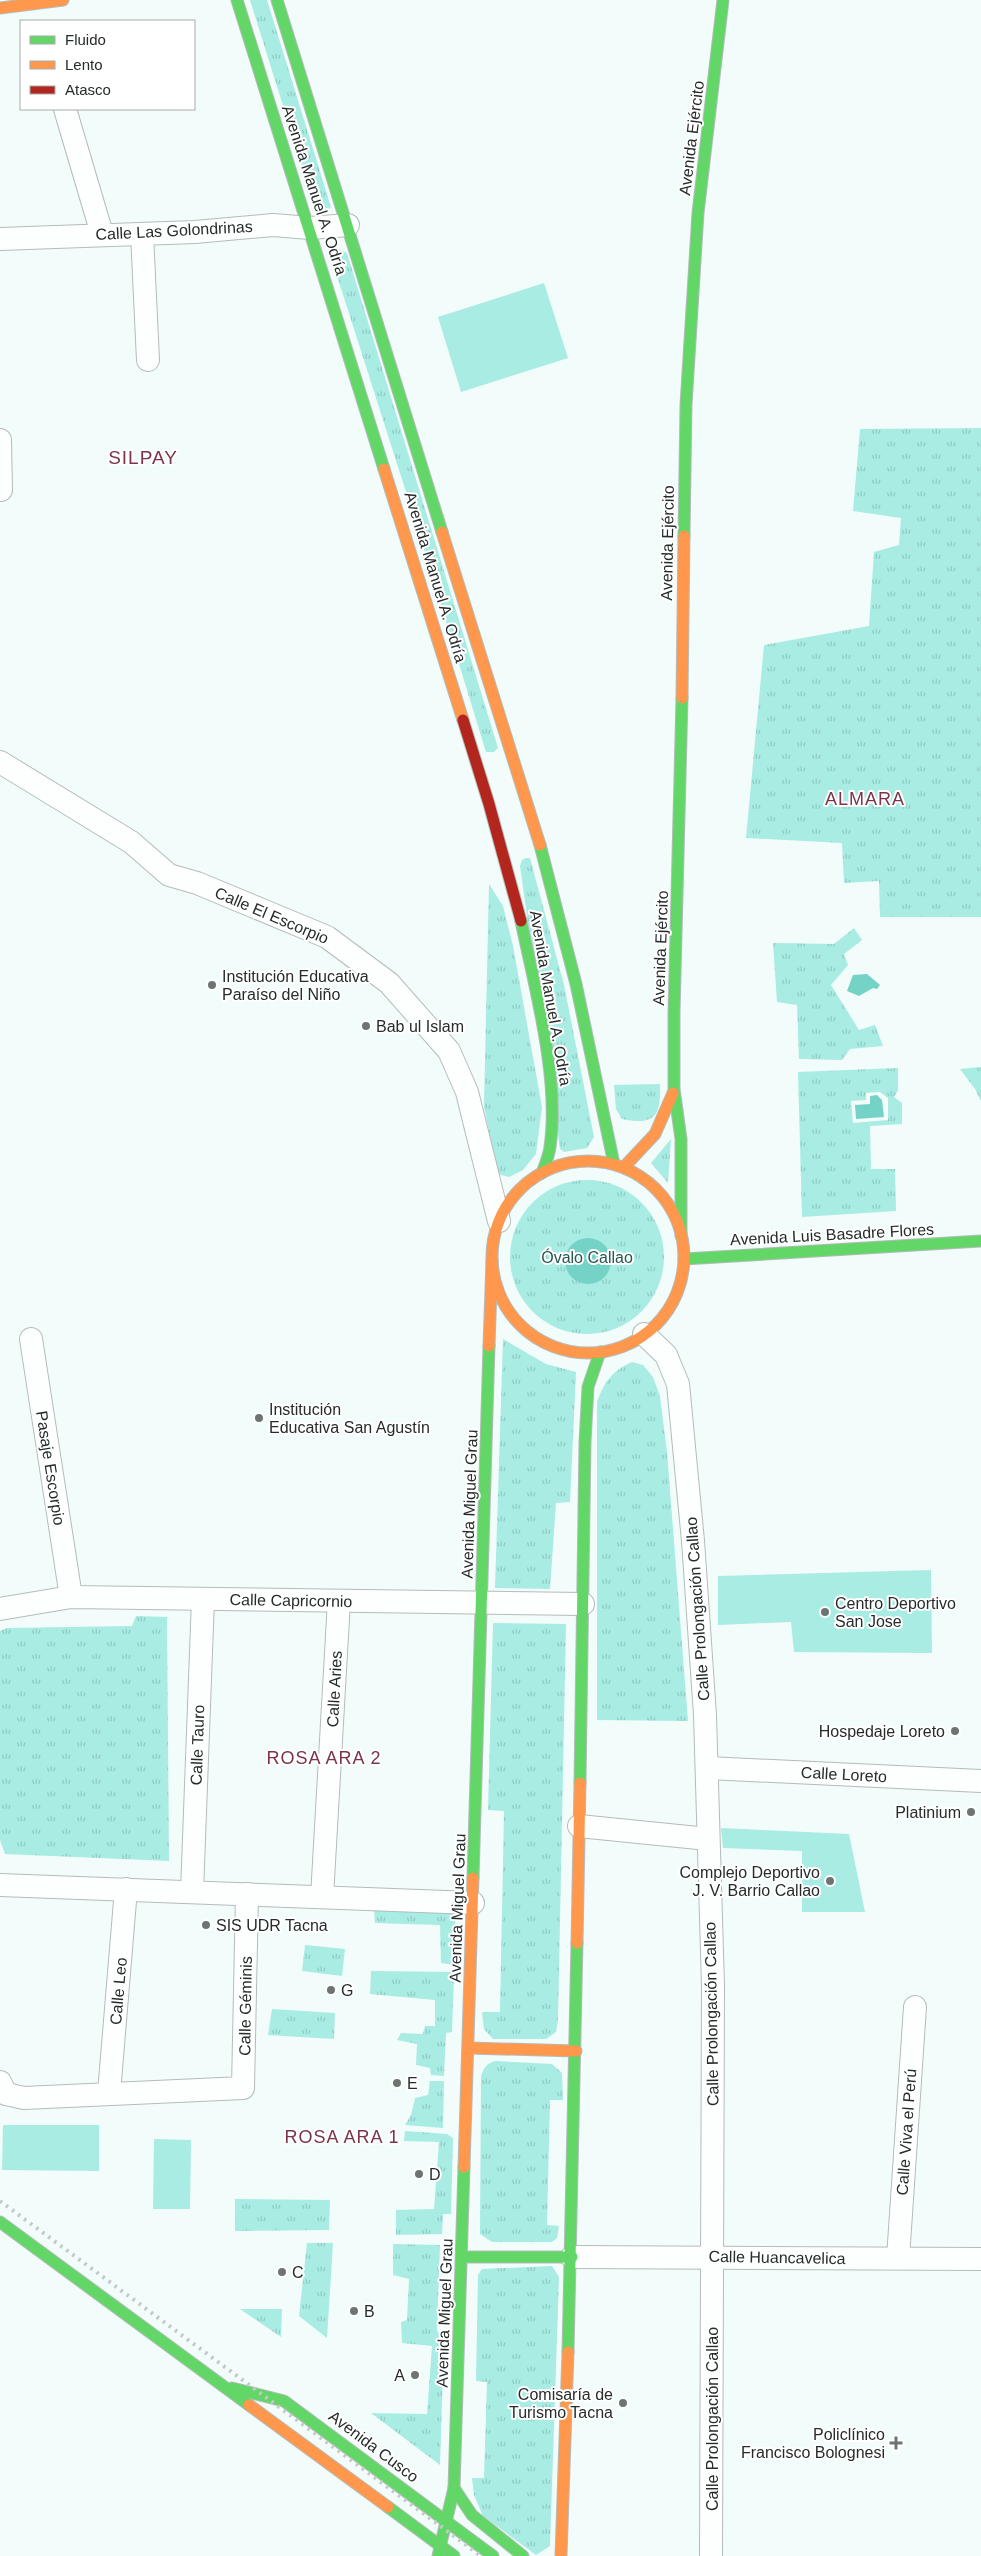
<svg xmlns="http://www.w3.org/2000/svg" width="981" height="2556" viewBox="0 0 981 2556" font-family="Helvetica,sans-serif">
	<style>
		.grass { fill: url(#grass-tufts); fill-rule: evenodd }
		.pitch { fill: #a8ece3 }
		.water { fill: #74d2c7 }
		.lines { fill: none; stroke-linecap: round; stroke-linejoin: round }
		.street-casing { stroke: #b4bcba; stroke-width: 24 }
		.fast-casing { stroke: #b4bcba; stroke-width: 13 }
		.slow-casing { stroke: #b4bcba; stroke-width: 13 }
		.jam-casing { stroke: #b4bcba; stroke-width: 13 }
		.street { stroke: #fdfffe; stroke-width: 22 }
		.fast { stroke: #63d668; stroke-width: 11 }
		.slow { stroke: #ff974d; stroke-width: 11 }
		.jam { stroke: #b3261e; stroke-width: 11 }
		.rail { stroke: #c6c8c8; stroke-width: 4; stroke-dasharray: 2.5 5; stroke-linecap: butt }
		.poi-dot { fill: #6d7573; stroke: #fff; stroke-width: 2 }
		.labels { text-anchor: middle; stroke-width: 4; stroke-linejoin: round; paint-order: stroke }
		.street-label { font-size: 16px; fill: #262c2b; stroke: #fff }
		.poi-label { font-size: 16px; fill: #262c2b; stroke: #fff; text-anchor: start }
		.park-label { font-size: 16px; fill: #235851; stroke: #fff }
		.neighbourhood-label { font-size: 18px; letter-spacing: 1px; fill: #7b3448; stroke: #fff }
		.quarter-label { font-size: 19px; letter-spacing: 1px; fill: #7b3448; stroke: #fff }
	</style>
	<defs>
		<pattern id="grass-tufts" width="24" height="20" patternUnits="userSpaceOnUse" patternTransform="scale(1.25)"><rect width="24" height="20" fill="#a8ece3"/><path d="M3 7l-1-3M5 7V3M7 7l1-3M15 17l-1-3M17 17v-4M19 17l1-3" fill="none" stroke="#90cbc3"/></pattern>
	</defs>
	<rect width="100%" height="100%" fill="#f2fcfa"/>
	<g class="grass">
		<path d="M250 0H267L331 207 326 212H318L314 205Z"/>
		<path d="M337 248 347 253 498 748 494 752H486L415 520 331 257 333 252Z"/>
		<path d="M981 428V917H880L879 881 844 883 842 843 746 838 764 645 869 626 874 552 899 545 901 518 853 511 860 429Z"/>
		<path d="M526 858H530L564 985 594 1137 587 1148 564 1152 560 1149 520 866 522 860Z"/>
		<path d="M489 884 503 906 513 946 542 1107 536 1154 523 1170 509 1177 498 1174 484 1107Z"/>
		<path d="M854 928 862 940 844 954 848 965 831 985 859 1030 875 1025 883 1046 850 1049 842 1060 799 1059 797 1005 777 1002 773 943 834 944Z"/>
		<path d="M981 1067V1101L975 1089 960 1069Z"/>
		<path d="M898 1068V1090L894 1097 902 1103V1124L870 1126 871 1169H895L896 1211 802 1217 798 1072ZM880 1092 888 1098V1120L853 1123 851 1101 866 1100V1093Z"/>
		<path d="M660 1084C661 1115 656 1126 622 1119L616 1109 614 1085Z"/>
		<path d="M671 1139 668 1183 651 1163Z"/>
		<circle cx="587" cy="1257" r="77"/>
		<path d="M503 1339 546 1364 576 1372 570 1502 556 1503 550 1589 495 1588Z"/>
		<path d="M632 1362 643 1365 653 1377 660 1396 667 1452 688 1721 597 1720V1402C604 1382 612 1371 632 1362Z"/>
		<path d="M136 1616 167 1617 169 1861 5 1854 0 1840V1631L7 1628 132 1626Z"/>
		<path d="M493 1623 566 1624 558 2020 556 2032 546 2039H493L484 2029 482 2012H500L504 1811 488 1810Z"/>
		<path d="M455 1907V1965L441 1963 440 1925 375 1923 374 1908Z"/>
		<path d="M305 1945 345 1949 342 1976 302 1971Z"/>
		<path d="M371 1971 454 1972 452 2032 446 2033 444 2076 431 2075 430 2068 416 2065 417 2044 397 2040 401 2033 423 2034 425 2026H435V2000L370 1994Z"/>
		<path d="M272 2009 335 2013 334 2039 268 2035Z"/>
		<path d="M496 2061 552 2064 562 2073 563 2100H550L547 2225 559 2226 557 2238 552 2242H492L480 2234 481 2076C484 2067 487 2063 496 2061Z"/>
		<path d="M430 2081H444L443 2128 405 2125 411 2115 415 2098 428 2095Z"/>
		<path d="M405 2131 447 2134 453 2138 451 2214H443L442 2234 396 2235V2210L434 2209 439 2142 404 2141Z"/>
		<path d="M235 2199 330 2200 329 2230 235 2231Z"/>
		<path d="M307 2243H333L327 2338 299 2316Z"/>
		<path d="M393 2244 440 2245 437 2331 444 2336 440 2465 371 2413 427 2414 432 2346 402 2343 401 2322 407 2320 409 2279 393 2275Z"/>
		<path d="M552 2266 559 2277 550 2546 536 2555 483 2516 474 2495 472 2478H484L487 2382 476 2381 478 2275 482 2269Z"/>
		<path d="M240 2309H282L281 2337Z"/>
	</g>
	<g class="pitch">
		<path d="M544 283 568 358 461 392 438 317Z"/>
		<path d="M931 1570 932 1653 794 1652 791 1622 718 1625V1576Z"/>
		<path d="M721 1828 849 1834 865 1912H802V1851L723 1848Z"/>
		<path d="M3 2125H99V2171L2 2170Z"/>
		<path d="M154 2139 191 2140 190 2209H153Z"/>
	</g>
	<g class="water">
		<path d="M867 974 880 985 877 989 873 988 859 996 847 991 853 975Z"/>
		<path d="M877 1095 882 1100 884 1117 856 1119 855 1105 870 1104V1096Z"/>
		<circle cx="588" cy="1261" r="23"/>
	</g>
	<g class="lines">
		<defs>
			<g id="street">
				<path d="M65 109 102 234"/>
				<path d="M142 234 148 360"/>
				<path d="M0 239 195 232 273 225 310 228 348 225"/>
				<path d="M0 440 1 490"/>
				<path d="M0 762 131 842 169 875 197 883 327 937 389 983 449 1051 467 1092 499 1221"/>
				<path d="M644 1334 666 1355 678 1384 693 1541 705 1715 713 1986 711 2556"/>
				<path d="M31 1339 71 1597"/>
				<path d="M0 1609 71 1597 583 1604"/>
				<path d="M708 1768 981 1781"/>
				<path d="M579 1826 708 1839"/>
				<path d="M0 1885 473 1903"/>
				<path d="M192 1892 203 1599"/>
				<path d="M322 1897 339 1601"/>
				<path d="M0 2082 6 2094 24 2098 243 2088 247 1894"/>
				<path d="M109 2093 126 1889"/>
				<path d="M572 2257 981 2259"/>
				<path d="M898 2258 915 2007"/>
			</g>
			<g id="fast">
				<path d="M237 0 384 469"/>
				<path d="M277 0 442 532"/>
				<path d="M684 536 686 405 698 213 723 0"/>
				<path d="M540 845 576 984 614 1164"/>
				<path d="M521 921C535 989 560 1079 550 1147 549 1156 545 1165 542 1173"/>
				<path d="M681 1236V1139L674 1089V1013L682 698"/>
				<path d="M684 1259 981 1241"/>
				<path d="M580 1783 585 1442 588 1387 600 1352"/>
				<path d="M473 1878 489 1346"/>
				<path d="M0 2222 249 2405"/>
				<path d="M462 2257H572"/>
				<path d="M568 2352 577 1943"/>
				<path d="M232 2388 284 2401 493 2556"/>
				<path d="M454 2488 472 2515 523 2556"/>
				<path d="M388 2507 454 2556"/>
				<path d="M438 2556 454 2488 464 2167"/>
			</g>
			<g id="slow">
				<path d="M0 8 63 0"/>
				<path d="M384 469 463 720"/>
				<path d="M442 532 540 845"/>
				<path d="M682 698 684 536"/>
				<circle cx="588" cy="1257" r="96"/>
				<path d="M624 1167 655 1134 673 1093"/>
				<path d="M489 1346 492 1260"/>
				<path d="M577 1943 580 1783"/>
				<path d="M469 2048 576 2051"/>
				<path d="M464 2167 473 1878"/>
				<path d="M249 2405 388 2507"/>
				<path d="M561 2556 568 2352"/>
			</g>
			<path id="jam" d="M463 720 489 804 521 921"/>
		</defs>
		<use href="#street" class="street-casing"/>
		<use href="#fast" class="fast-casing"/>
		<use href="#slow" class="slow-casing"/>
		<use href="#jam" class="jam-casing"/>
		<use href="#street" class="street"/>
		<use href="#fast" class="fast"/>
		<use href="#slow" class="slow"/>
		<use href="#jam" class="jam"/>
		<path class="rail" d="M0 2201 481 2556"/>
	</g>
	<g class="poi-dot">
		<circle cx="212" cy="985" r="5"/>
		<circle cx="366" cy="1026" r="5"/>
		<circle cx="259" cy="1418" r="5"/>
		<circle cx="825" cy="1612" r="5"/>
		<circle cx="955" cy="1731" r="5"/>
		<circle cx="971" cy="1812" r="5"/>
		<circle cx="830" cy="1881" r="5"/>
		<circle cx="206" cy="1925" r="5"/>
		<circle cx="331" cy="1990" r="5"/>
		<circle cx="397" cy="2083" r="5"/>
		<circle cx="419" cy="2174" r="5"/>
		<circle cx="282" cy="2272" r="5"/>
		<circle cx="354" cy="2311" r="5"/>
		<circle cx="415" cy="2375" r="5"/>
		<circle cx="623" cy="2403" r="5"/>
		<path d="M893.5 2435.5h5v5h5v5h-5v5h-5v-5h-5v-5h5z"/>
	</g>
	<g class="labels">
		<g class="street-label">
			<text transform="translate(691 138) rotate(-83)" y="6">Avenida Ejército</text>
			<text transform="translate(315 190) rotate(72)" y="6">Avenida Manuel A. Odría</text>
			<text transform="translate(174 230) rotate(-3)" y="6">Calle Las Golondrinas</text>
			<text transform="translate(667 543) rotate(-89)" y="6">Avenida Ejército</text>
			<text transform="translate(436 577) rotate(73)" y="6">Avenida Manuel A. Odría</text>
			<text transform="translate(272 915) rotate(23)" y="6">Calle El Escorpio</text>
			<text transform="translate(660 948) rotate(-88)" y="6">Avenida Ejército</text>
			<text transform="translate(551 998) rotate(80)" y="6">Avenida Manuel A. Odría</text>
			<text transform="translate(832 1234) rotate(-3)" y="6">Avenida Luis Basadre Flores</text>
			<text transform="translate(51 1468) rotate(81)" y="6">Pasaje Escorpio</text>
			<text transform="translate(469 1504) rotate(-88)" y="6">Avenida Miguel Grau</text>
			<text transform="translate(291 1600) rotate(1)" y="6">Calle Capricornio</text>
			<text transform="translate(697 1609) rotate(-94)" y="6">Calle Prolongación Callao</text>
			<text transform="translate(334 1689) rotate(-87)" y="6">Calle Aries</text>
			<text transform="translate(197 1745) rotate(-88)" y="6">Calle Tauro</text>
			<text transform="translate(844 1774) rotate(3)" y="6">Calle Loreto</text>
			<text transform="translate(457 1908) rotate(-88)" y="6">Avenida Miguel Grau</text>
			<text transform="translate(118 1991) rotate(-85)" y="6">Calle Leo</text>
			<text transform="translate(245 2006) rotate(-89)" y="6">Calle Géminis</text>
			<text transform="translate(711 2014) rotate(-91)" y="6">Calle Prolongación Callao</text>
			<text transform="translate(906 2132) rotate(-86)" y="6">Calle Viva el Perú</text>
			<text transform="translate(777 2257) rotate(1)" y="6">Calle Huancavelica</text>
			<text transform="translate(444 2313) rotate(-88)" y="6">Avenida Miguel Grau</text>
			<text transform="translate(712 2419) rotate(-90)" y="6">Calle Prolongación Callao</text>
			<text transform="translate(374 2446) rotate(37)" y="6">Avenida Cusco</text>
		</g>
		<g class="poi-label">
			<text x="222" y="982">Institución Educativa<tspan x="222" dy="18">Paraíso del Niño</tspan></text>
			<text x="376" y="1032">Bab ul Islam</text>
			<text x="269" y="1415">Institución<tspan x="269" dy="18">Educativa San Agustín</tspan></text>
			<text x="835" y="1609">Centro Deportivo<tspan x="835" dy="18">San Jose</tspan></text>
			<text x="945" y="1737" text-anchor="end">Hospedaje Loreto</text>
			<text x="961" y="1818" text-anchor="end">Platinium</text>
			<text x="820" y="1878" text-anchor="end">Complejo Deportivo<tspan x="820" dy="18">J. V. Barrio Callao</tspan></text>
			<text x="216" y="1931">SIS UDR Tacna</text>
			<text x="341" y="1996">G</text>
			<text x="407" y="2089">E</text>
			<text x="429" y="2180">D</text>
			<text x="292" y="2278">C</text>
			<text x="364" y="2317">B</text>
			<text x="405" y="2381" text-anchor="end">A</text>
			<text x="613" y="2400" text-anchor="end">Comisaría de<tspan x="613" dy="18">Turismo Tacna</tspan></text>
			<text x="885" y="2440" text-anchor="end">Policlínico<tspan x="885" dy="18">Francisco Bolognesi</tspan></text>
		</g>
		<g class="park-label">
			<text x="587" y="1263">Óvalo Callao</text>
		</g>
		<g class="neighbourhood-label">
			<text x="865" y="805">ALMARA</text>
			<text x="324" y="1764">ROSA ARA 2</text>
			<text x="342" y="2143">ROSA ARA 1</text>
		</g>
		<g class="quarter-label">
			<text x="143" y="464">SILPAY</text>
		</g>
	</g>
	<rect x="20" y="20" width="175" height="90" fill="#ffffff" stroke="#a8abaa"/>
	<rect x="30" y="36" width="25" height="8" fill="#63d668" stroke="#a8abaa"/>
	<text x="65" y="45" font-size="15" fill="#262c2b">Fluido</text>
	<rect x="30" y="61" width="25" height="8" fill="#ff974d" stroke="#a8abaa"/>
	<text x="65" y="70" font-size="15" fill="#262c2b">Lento</text>
	<rect x="30" y="86" width="25" height="8" fill="#b3261e" stroke="#a8abaa"/>
	<text x="65" y="95" font-size="15" fill="#262c2b">Atasco</text>
</svg>
